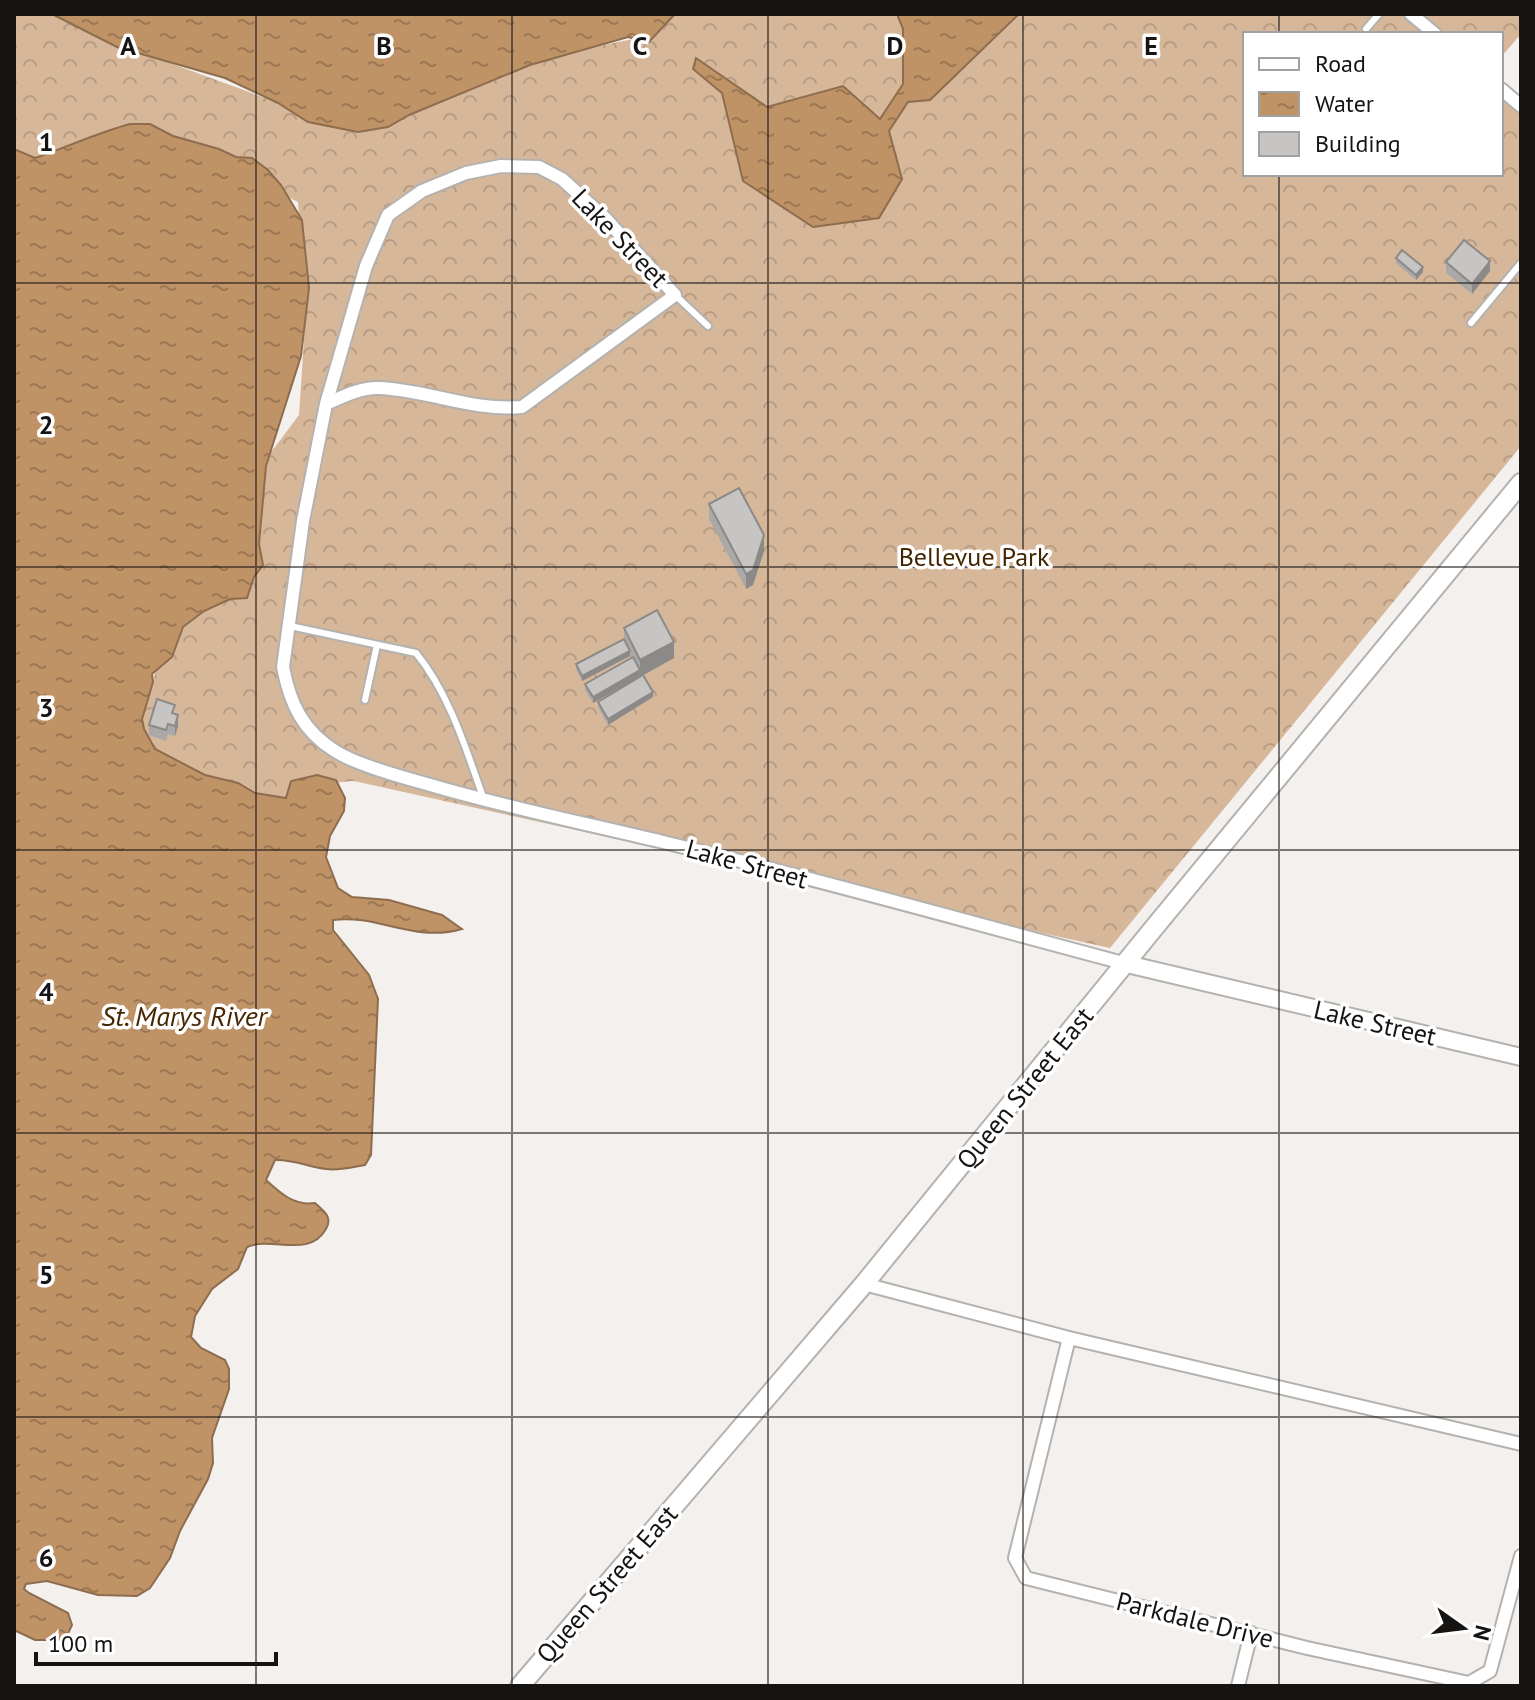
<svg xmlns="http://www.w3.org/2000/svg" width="1535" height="1700" viewBox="0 0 1535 1700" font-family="'PT Sans',sans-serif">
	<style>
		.forest { fill: url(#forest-crowns) }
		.water { fill: url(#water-ripples); stroke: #8d6d4e; stroke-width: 2 }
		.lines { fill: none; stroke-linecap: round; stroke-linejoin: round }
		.service-casing { stroke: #b4b2af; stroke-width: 10 }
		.minor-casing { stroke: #b4b2af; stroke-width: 16 }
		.tertiary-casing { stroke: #b4b2af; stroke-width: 20 }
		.secondary-casing { stroke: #b4b2af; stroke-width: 22 }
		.service { stroke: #fff; stroke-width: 6 }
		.minor { stroke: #fff; stroke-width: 12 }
		.tertiary { stroke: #fff; stroke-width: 16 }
		.secondary { stroke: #fff; stroke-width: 18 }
		.wall { fill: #aba9a8 }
		.shaded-wall { fill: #8b8a88 }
		.building { fill: #c7c5c3; stroke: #8b8a88; stroke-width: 2 }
		.grid { fill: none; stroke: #151413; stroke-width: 2; stroke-opacity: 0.55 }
		.labels { text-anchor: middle; stroke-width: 7; stroke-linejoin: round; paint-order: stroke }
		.street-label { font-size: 26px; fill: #151413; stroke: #fff }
		.park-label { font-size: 26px; fill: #432500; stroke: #fff }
		.water-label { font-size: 28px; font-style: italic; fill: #462702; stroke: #fff }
		.grid-label { font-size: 26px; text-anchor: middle; font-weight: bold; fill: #151413; stroke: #fff; stroke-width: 7; stroke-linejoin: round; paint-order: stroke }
	</style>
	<defs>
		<pattern id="forest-crowns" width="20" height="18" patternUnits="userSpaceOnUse" patternTransform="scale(2)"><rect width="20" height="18" fill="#d7b799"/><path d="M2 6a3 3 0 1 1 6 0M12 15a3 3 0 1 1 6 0" fill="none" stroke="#b89c83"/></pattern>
		<pattern id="water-ripples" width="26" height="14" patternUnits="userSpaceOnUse" patternTransform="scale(2)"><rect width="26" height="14" fill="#c09367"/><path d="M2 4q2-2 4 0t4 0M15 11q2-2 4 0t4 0" fill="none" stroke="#9b7754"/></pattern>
	</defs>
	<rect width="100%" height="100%" fill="#f3f0ee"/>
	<path class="forest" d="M14 14H53L167 62 358 132C455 94 550 50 654 36L671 14H897L903 29V84L880 119 843 86 767 107 696 58 693 69 722 93 743 181 902 179 889 131 908 101 1006 14H1521V34L1501 57V34H1245V174H1501V89L1521 106V446L1110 948 354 781 330 783 311 836 152 767 142 719 160 656 236 499 299 415 306 309 298 202 141 124 34 158 14 148Z"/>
	<g class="water">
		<path d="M52 14H675L649 42 628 37 530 65 409 115 388 127 358 132 308 122 278 103 225 78 117 47Z"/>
		<path d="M897 14H1019L930 100 908 102 889 131 902 179 879 218 813 227 743 181 722 93 693 69 696 58 767 107 843 86 880 119 903 84V29Z"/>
		<path d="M130 124H150L173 136 219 149 236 157 252 158 268 170 281 185 302 220 309 288 301 356 266 466 259 544 263 565 254 577 247 598 230 599 204 611 183 627 172 657 152 674 153 682 142 719 144 729 155 749 205 775 238 783 255 793 286 798 291 781 317 775 336 780 345 798 344 811 330 836 326 857 338 888 352 897 389 900 442 915 462 929C414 943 378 914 333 920V930L369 975 378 999 371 1155 365 1165C352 1167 339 1171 326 1169 308 1167 293 1159 275 1160L266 1180C280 1193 294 1206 315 1203 324 1211 333 1217 326 1229 309 1259 272 1236 247 1247L238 1269 212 1289 195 1316 191 1337 201 1348 225 1360 229 1369V1389L212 1438 213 1463 208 1479 180 1531 170 1558 150 1588 137 1596 98 1595 47 1581 26 1584 24 1589 29 1593 68 1613 72 1625 65 1640H35L14 1630V149L35 158C67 147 97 133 130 124Z"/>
	</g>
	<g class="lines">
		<defs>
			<g id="service">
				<path d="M1366 29 1379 14"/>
				<path d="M675 295 708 326"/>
				<path d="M1471 323 1521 263"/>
				<path d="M290 626 416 653C449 693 466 749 483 797"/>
				<path d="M365 700 377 645"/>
			</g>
			<g id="minor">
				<path d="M1411 14 1435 34"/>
				<path d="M1501 89 1521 106"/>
				<path d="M326 404C342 397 361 387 379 388 429 390 469 411 522 407L675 295 606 219 562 179 539 167 501 166 466 173 422 191 388 215 366 266 326 404 303 521 283 667C290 704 303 731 335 751 357 765 401 777 427 784 504 807 584 823 663 842 818 879 972 923 1127 964"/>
				<path d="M864 1284 1069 1338 1521 1444"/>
				<path d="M1069 1338 1015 1558 1026 1578 1307 1648 1469 1683 1490 1671 1521 1556"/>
				<path d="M1238 1686 1251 1633"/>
			</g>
			<path id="tertiary" d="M1127 964 1521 1057"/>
			<path id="secondary" d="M520 1686 864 1284 1153 929 1521 483"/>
		</defs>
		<use href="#service" class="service-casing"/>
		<use href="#minor" class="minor-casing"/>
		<use href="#tertiary" class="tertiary-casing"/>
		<use href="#secondary" class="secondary-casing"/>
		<use href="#service" class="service"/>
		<use href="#minor" class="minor"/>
		<use href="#tertiary" class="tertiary"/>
		<use href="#secondary" class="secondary"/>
	</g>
	<g class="wall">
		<path d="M1396 258 1423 272 1416 280 1396 263Z"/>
		<path d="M1446 262 1490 271 1472 294 1446 273Z"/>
		<path d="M709 504 764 551 753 585 746 589 709 519Z"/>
		<path d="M624 628 674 658 593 703 585 690V684L631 658 630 656 582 681 576 669V664L624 639Z"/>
		<path d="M653 697 608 725 598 707V702Z"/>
		<path d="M175 714 178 726 175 736 168 734 166 741 149 735V725Z"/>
	</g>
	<g class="shaded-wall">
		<path d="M1490 261V271L1472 294V284Z"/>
		<path d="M1423 267V272L1416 280V275Z"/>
		<path d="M764 535V551L753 585 746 589V574Z"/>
		<path d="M674 642V658L593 703V697L640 670V660Z"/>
		<path d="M630 651V656L582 681V676Z"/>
		<path d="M653 692V697L608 725V719Z"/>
		<path d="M178 715V726L175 736V726Z"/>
	</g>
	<g class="building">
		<path d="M1464 240 1490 261 1472 284 1446 262Z"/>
		<path d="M1402 250 1423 267 1416 275 1396 258Z"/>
		<path d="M739 488 764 535 753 570 746 574 709 504Z"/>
		<path d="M657 610 674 642 640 660 624 628Z"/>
		<path d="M624 639 630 651 582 676 576 664Z"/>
		<path d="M633 657 640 670 593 697 585 684Z"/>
		<path d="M643 675 653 692 608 719 598 702Z"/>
		<path d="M157 699 175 705 172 713 178 715 175 726 168 724 166 730 149 725Z"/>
	</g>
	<path class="grid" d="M256 14V1686M512 14V1686M768 14V1686M1023 14V1686M1279 14V34M1279 174V1686M14 283H1521M14 567H1521M14 850H1521M14 1133H1521M14 1417H1521"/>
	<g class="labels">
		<g class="street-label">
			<text transform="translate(620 238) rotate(46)" y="9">Lake Street</text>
			<text transform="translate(747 864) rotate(15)" y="9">Lake Street</text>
			<text transform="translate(1375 1023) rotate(13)" y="9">Lake Street</text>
			<text transform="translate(1025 1088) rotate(-51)" y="9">Queen Street East</text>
			<text transform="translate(607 1584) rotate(-49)" y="9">Queen Street East</text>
			<text transform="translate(1195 1620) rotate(14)" y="9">Parkdale Drive</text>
		</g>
		<g class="park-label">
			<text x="974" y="566">Bellevue Park</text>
		</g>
		<g class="water-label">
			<text x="184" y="1026">St. Marys River</text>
		</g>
	</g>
	<g class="grid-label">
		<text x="128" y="55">A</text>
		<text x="384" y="55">B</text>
		<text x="640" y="55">C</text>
		<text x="895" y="55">D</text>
		<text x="1151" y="55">E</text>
		<text x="46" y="151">1</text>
		<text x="46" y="434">2</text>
		<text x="46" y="717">3</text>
		<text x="46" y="1001">4</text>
		<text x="46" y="1284">5</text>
		<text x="46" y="1567">6</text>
	</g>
	<rect width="1535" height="1700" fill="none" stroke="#151413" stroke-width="32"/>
	<rect x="1243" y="32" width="260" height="144" fill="#ffffff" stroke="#a1a1a1" stroke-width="2"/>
	<rect x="1259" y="58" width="40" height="12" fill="#ffffff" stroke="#a1a1a1" stroke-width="2"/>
	<text x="1315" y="72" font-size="24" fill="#151413">Road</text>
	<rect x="1259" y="92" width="40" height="24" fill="url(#water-ripples)" stroke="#a1a1a1" stroke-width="2"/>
	<text x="1315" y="112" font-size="24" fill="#151413">Water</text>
	<rect x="1259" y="132" width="40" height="24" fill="#c7c5c3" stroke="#a1a1a1" stroke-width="2"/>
	<text x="1315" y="152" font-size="24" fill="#151413">Building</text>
	<g transform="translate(1463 1628) rotate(104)" stroke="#ffffff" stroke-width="6" paint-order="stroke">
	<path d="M0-6L14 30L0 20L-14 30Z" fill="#151413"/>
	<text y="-12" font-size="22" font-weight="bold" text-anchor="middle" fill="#151413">N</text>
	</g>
	<path d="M36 1652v12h240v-12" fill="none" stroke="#151413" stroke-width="4"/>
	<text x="48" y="1652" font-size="24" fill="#151413" stroke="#ffffff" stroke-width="6" paint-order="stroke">100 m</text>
</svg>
